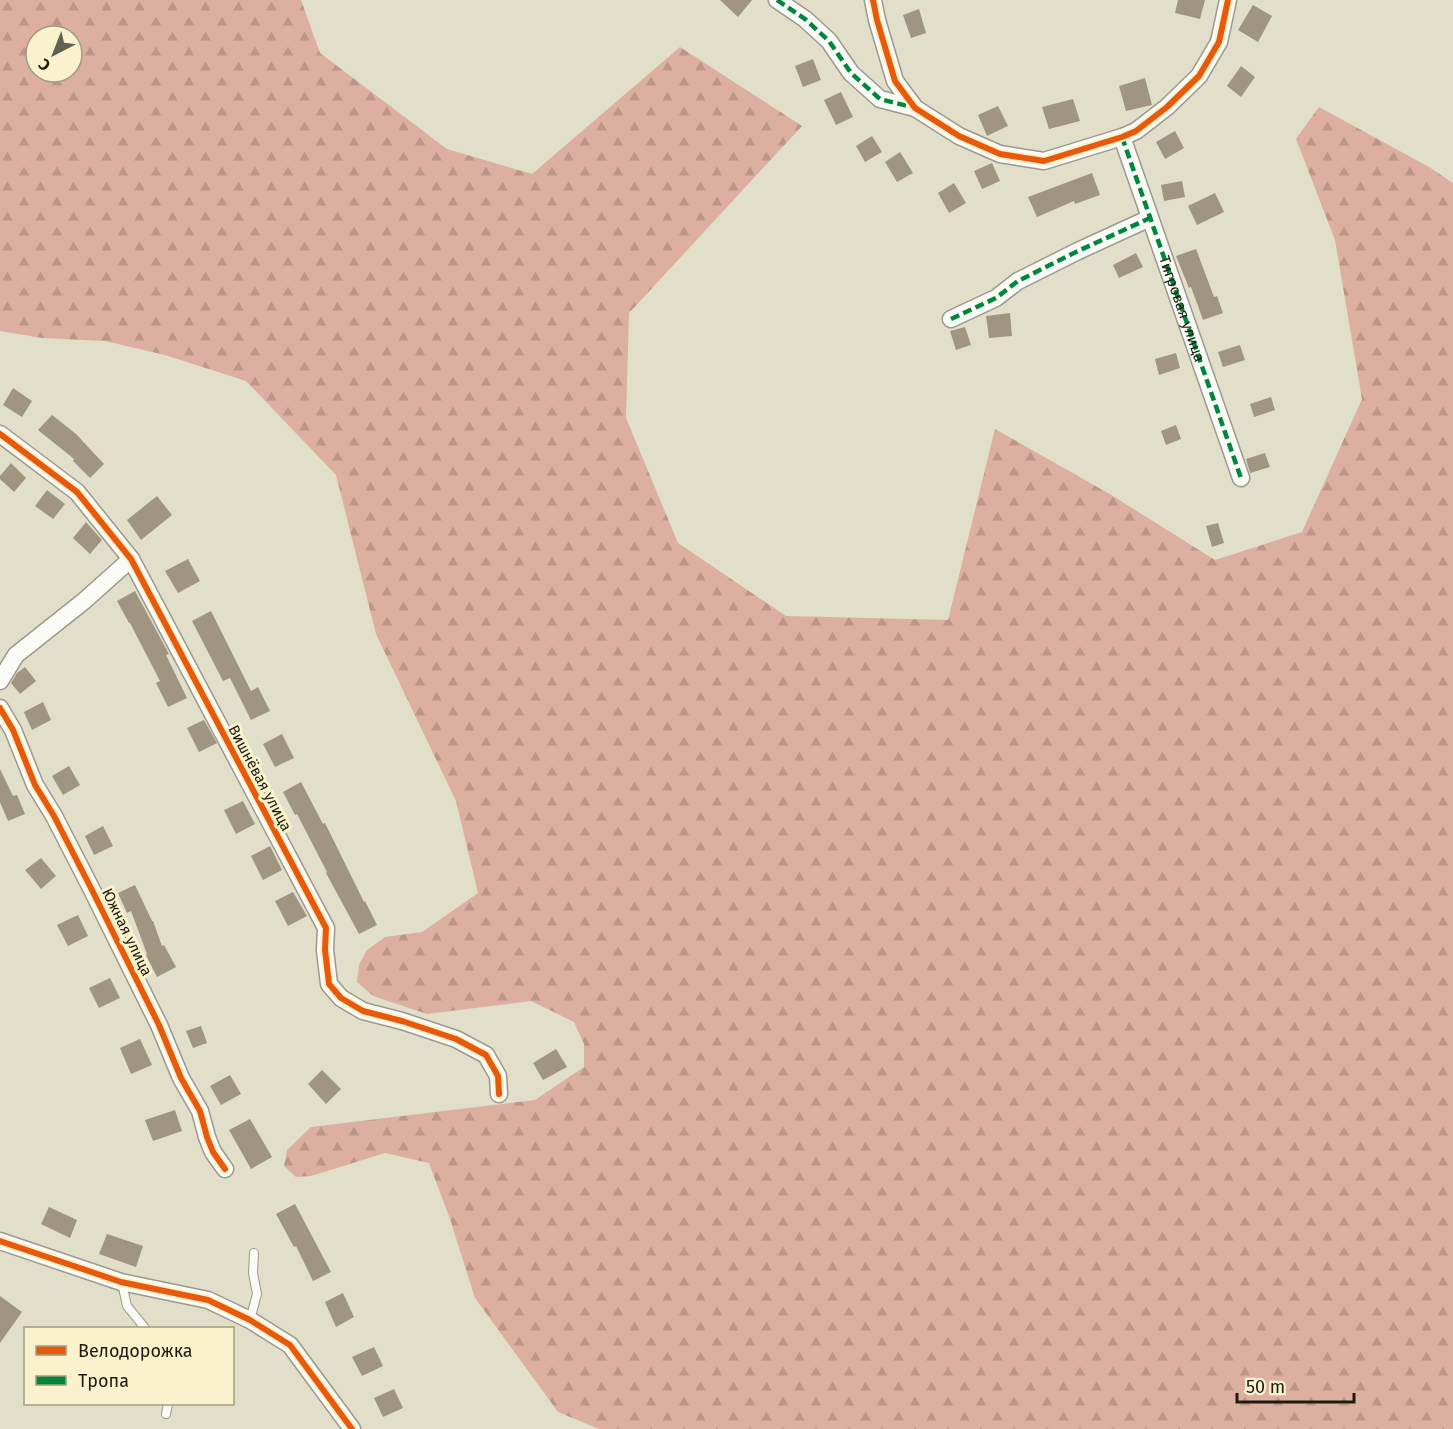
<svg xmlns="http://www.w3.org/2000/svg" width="1453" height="1429" viewBox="0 0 1453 1429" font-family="'Fira Sans',sans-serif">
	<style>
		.forest { fill: url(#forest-firs); fill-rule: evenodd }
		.building { fill: #a09581 }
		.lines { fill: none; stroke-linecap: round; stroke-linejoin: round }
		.service-casing { stroke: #9c9a8b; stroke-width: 10 }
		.minor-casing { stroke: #9c9a8b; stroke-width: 19 }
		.service { stroke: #fafaf7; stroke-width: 8 }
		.minor { stroke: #fafaf7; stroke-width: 16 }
		.quiet { stroke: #00873e; stroke-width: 4.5; stroke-dasharray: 9 4.5; stroke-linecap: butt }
		.cycleway-casing { stroke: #f9f2cd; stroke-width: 10 }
		.cycleway { stroke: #e8590c; stroke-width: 6 }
		.labels { text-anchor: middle; stroke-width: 6; stroke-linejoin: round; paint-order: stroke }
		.street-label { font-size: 15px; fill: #1e1c0e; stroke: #f9f2cd }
	</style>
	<defs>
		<pattern id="forest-firs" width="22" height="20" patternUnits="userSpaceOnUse" patternTransform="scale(1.5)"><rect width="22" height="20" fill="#dcafa0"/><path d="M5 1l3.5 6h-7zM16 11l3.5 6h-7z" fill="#bc9689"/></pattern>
	</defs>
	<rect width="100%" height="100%" fill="#e1deca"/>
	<path class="forest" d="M0 0H301L320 53 447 149 532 174 680 47 802 126 629 313 626 418 678 543 786 616 948 620 995 429 1108 493 1215 560 1302 532 1362 399 1335 240 1296 139 1319 107 1429 167 1453 183V1429H599L558 1412 475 1298 450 1219 429 1163 385 1153 311 1176 296 1177 284 1166 287 1150 311 1127 535 1100 584 1067V1044L574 1022 531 1001 427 1014 373 996 357 982 359 965 367 950 385 937 422 932 478 893 456 801 376 634 336 475 246 381 165 355 105 341 42 338 0 331ZM36 36H72V72H36Z"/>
	<g class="building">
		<path d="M720 0H752L738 17Z"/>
		<path d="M1178 0H1205L1200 19 1175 13Z"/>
		<path d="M1253 5 1272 16 1258 42 1238 30Z"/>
		<path d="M919 9 926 33 911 38 903 15Z"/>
		<path d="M813 59 821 80 803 87 795 66Z"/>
		<path d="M1241 66 1255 77 1241 97 1227 86Z"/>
		<path d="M1145 78 1152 105 1126 111 1119 86Z"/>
		<path d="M841 92 853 117 836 125 824 100Z"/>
		<path d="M1073 99 1080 121 1049 129 1042 107Z"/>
		<path d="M998 106 1008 126 987 136 978 115Z"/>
		<path d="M1175 131 1184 148 1165 159 1156 142Z"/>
		<path d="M872 136 882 152 865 162 856 146Z"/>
		<path d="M900 152 913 173 897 182 885 162Z"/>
		<path d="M992 163 1000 181 982 189 974 171Z"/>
		<path d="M1092 173 1100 195 1075 204 1074 201 1037 217 1028 197Z"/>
		<path d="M1182 181 1185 197 1164 201 1161 185Z"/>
		<path d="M954 183 966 203 949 213 938 193Z"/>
		<path d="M1215 193 1224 212 1197 225 1188 206Z"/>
		<path d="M1196 249 1214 297 1217 296 1223 313 1203 320 1191 287 1189 288 1176 256Z"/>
		<path d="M1136 253 1143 267 1119 278 1113 265Z"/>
		<path d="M1010 313 1012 336 989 338 986 316Z"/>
		<path d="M965 327 971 345 956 350 950 331Z"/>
		<path d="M1240 345 1245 360 1223 367 1218 352Z"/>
		<path d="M1176 353 1180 368 1159 375 1155 359Z"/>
		<path d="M13 388 32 401 22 417 3 405Z"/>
		<path d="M1271 397 1275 410 1254 417 1250 404Z"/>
		<path d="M52 415 76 434 104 464 90 478 73 461 74 459 38 430Z"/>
		<path d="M1176 425 1181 439 1166 445 1161 431Z"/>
		<path d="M1265 453 1270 467 1250 473 1246 459Z"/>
		<path d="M11 463 26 478 14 492 0 479V476Z"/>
		<path d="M47 490 65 504 53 519 35 506Z"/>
		<path d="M157 496 172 515 141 540 127 520Z"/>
		<path d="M86 522 102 540 90 554 73 538Z"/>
		<path d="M1218 523 1224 543 1212 547 1206 526Z"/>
		<path d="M188 559 200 581 178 593 165 571Z"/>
		<path d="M135 591 169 654 166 655 187 698 168 707 156 683 160 681 130 623H129L117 601Z"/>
		<path d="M211 611 251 691 258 687 270 711 251 720 230 678 223 681 192 621Z"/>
		<path d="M25 667 36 681 20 694 11 683 17 673Z"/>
		<path d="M43 702 51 720 32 730 24 712Z"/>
		<path d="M204 720 217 743 199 752 187 728Z"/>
		<path d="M282 734 294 758 275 767 263 744Z"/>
		<path d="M69 766 80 785 63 795 52 776Z"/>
		<path d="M0 769 13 796 17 795 25 814 8 821 0 802Z"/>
		<path d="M301 782 323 824 325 823 364 902 365 901 377 925 359 934 326 873 327 872 297 814 295 815 283 792Z"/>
		<path d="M243 801 255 824 236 834 224 810Z"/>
		<path d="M103 826 113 846 94 855 85 836Z"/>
		<path d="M270 846 282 870 263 880 251 856Z"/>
		<path d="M41 858 56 876 41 889 25 870Z"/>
		<path d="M135 885 152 921H153L162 946 164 945 176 967 157 977 146 955 147 954 131 911 127 913 118 893Z"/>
		<path d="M293 892 307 916 288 926 275 901Z"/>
		<path d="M78 915 88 936 68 946 57 925Z"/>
		<path d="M110 978 120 998 99 1008 89 988Z"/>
		<path d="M201 1026 207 1043 193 1048 186 1031Z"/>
		<path d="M140 1039 152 1065 131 1074 120 1048Z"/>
		<path d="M556 1049 567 1067 543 1080 533 1063Z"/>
		<path d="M322 1070 341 1089 326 1104 308 1084Z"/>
		<path d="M230 1075 241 1094 221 1105 210 1086Z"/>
		<path d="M175 1110 182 1131 153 1141 145 1120Z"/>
		<path d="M250 1119 272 1157 251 1169 229 1130Z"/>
		<path d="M295 1204 331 1272 313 1281 296 1246 294 1247 276 1214Z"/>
		<path d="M49 1207 77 1220 70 1238 41 1224Z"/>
		<path d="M107 1234 143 1246 136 1267 99 1254Z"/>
		<path d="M343 1293 354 1317 336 1327 325 1302Z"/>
		<path d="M0 1296 22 1312 0 1343Z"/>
		<path d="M374 1347 383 1366 362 1376 352 1357Z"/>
		<path d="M394 1389 403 1408 383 1417 374 1398Z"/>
	</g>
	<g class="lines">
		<defs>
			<g id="service">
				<path d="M122 1283 127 1306 145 1328"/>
				<path d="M250 1320 257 1294 253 1273 254 1253"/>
				<path d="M166 1414 168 1404"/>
			</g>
			<g id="minor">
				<path d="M777 0 805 19 829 41 851 73 880 99 915 108"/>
				<path d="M873 0 877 20 895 81 915 108 959 136 1000 154 1044 161 1122 137 1136 131 1167 107 1199 76 1219 42 1228 0"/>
				<path id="s1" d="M1122 137 1241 478"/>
				<path d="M951 319 996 298 1018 281 1078 251 1150 218"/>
				<path d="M0 434 77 492 131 559 326 928 325 950 329 984 341 998 363 1011 402 1021 456 1039 486 1055 498 1076 499 1094"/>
				<path d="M0 681 16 655 84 601 131 559"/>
				<path d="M0 708 13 730 35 785 54 816 92 890 159 1025 181 1078 200 1111 207 1137 213 1152 225 1169"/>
				<path d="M0 1241 121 1282 208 1300 250 1320 290 1345 352 1429"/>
			</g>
		</defs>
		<use href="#service" class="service-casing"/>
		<use href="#minor" class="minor-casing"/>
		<use href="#service" class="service"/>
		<use href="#minor" class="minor"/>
		<g class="quiet">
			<path d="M777 0 805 19 829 41 851 73 880 99 915 108"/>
			<path d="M1122 137 1241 478"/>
			<path d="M951 319 996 298 1018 281 1078 251 1150 218"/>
		</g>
		<defs>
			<g id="cycleway">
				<path d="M873 0 877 20 895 81 915 108 959 136 1000 154 1044 161 1122 137 1136 131 1167 107 1199 76 1219 42 1228 0"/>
				<path d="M0 434 77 492 131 559 326 928 325 950 329 984 341 998 363 1011 402 1021 456 1039 486 1055 498 1076 499 1094"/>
				<path d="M0 708 13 730 35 785 54 816 92 890 159 1025 181 1078 200 1111 207 1137 213 1152 225 1169"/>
				<path d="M0 1241 121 1282 208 1300 250 1320 290 1345 352 1429"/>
			</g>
		</defs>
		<use href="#cycleway" class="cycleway-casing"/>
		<use href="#cycleway" class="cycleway"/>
	</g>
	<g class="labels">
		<g class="street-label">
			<text dy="5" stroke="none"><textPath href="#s1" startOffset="182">Тигровая улица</textPath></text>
			<text transform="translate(260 778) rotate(62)" y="5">Вишнёвая улица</text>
			<text transform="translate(127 932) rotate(64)" y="5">Южная улица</text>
		</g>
	</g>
	<rect x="24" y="1327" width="210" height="78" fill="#f9f2cd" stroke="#a19c81" stroke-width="1.5"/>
	<rect x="36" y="1346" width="30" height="9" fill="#e8590c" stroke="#a19c81" stroke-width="1.5"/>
	<text x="78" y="1357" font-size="18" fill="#1e1c0e">Велодорожка</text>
	<rect x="36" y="1376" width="30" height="9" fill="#00873e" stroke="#a19c81" stroke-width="1.5"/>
	<text x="78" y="1387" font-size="18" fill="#1e1c0e">Тропа</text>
	<g transform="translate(54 54) rotate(222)"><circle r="28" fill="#f9f2cd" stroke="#a19c81" stroke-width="1.5"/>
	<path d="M0-4.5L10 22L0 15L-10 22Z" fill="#626050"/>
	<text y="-9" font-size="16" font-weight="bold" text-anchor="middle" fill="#1e1c0e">С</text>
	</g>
	<path d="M1237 1393v9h117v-9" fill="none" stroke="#1e1c0e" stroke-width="3"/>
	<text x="1246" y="1393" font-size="18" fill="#1e1c0e" stroke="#f9f2cd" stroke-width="4.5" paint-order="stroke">50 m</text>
</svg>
